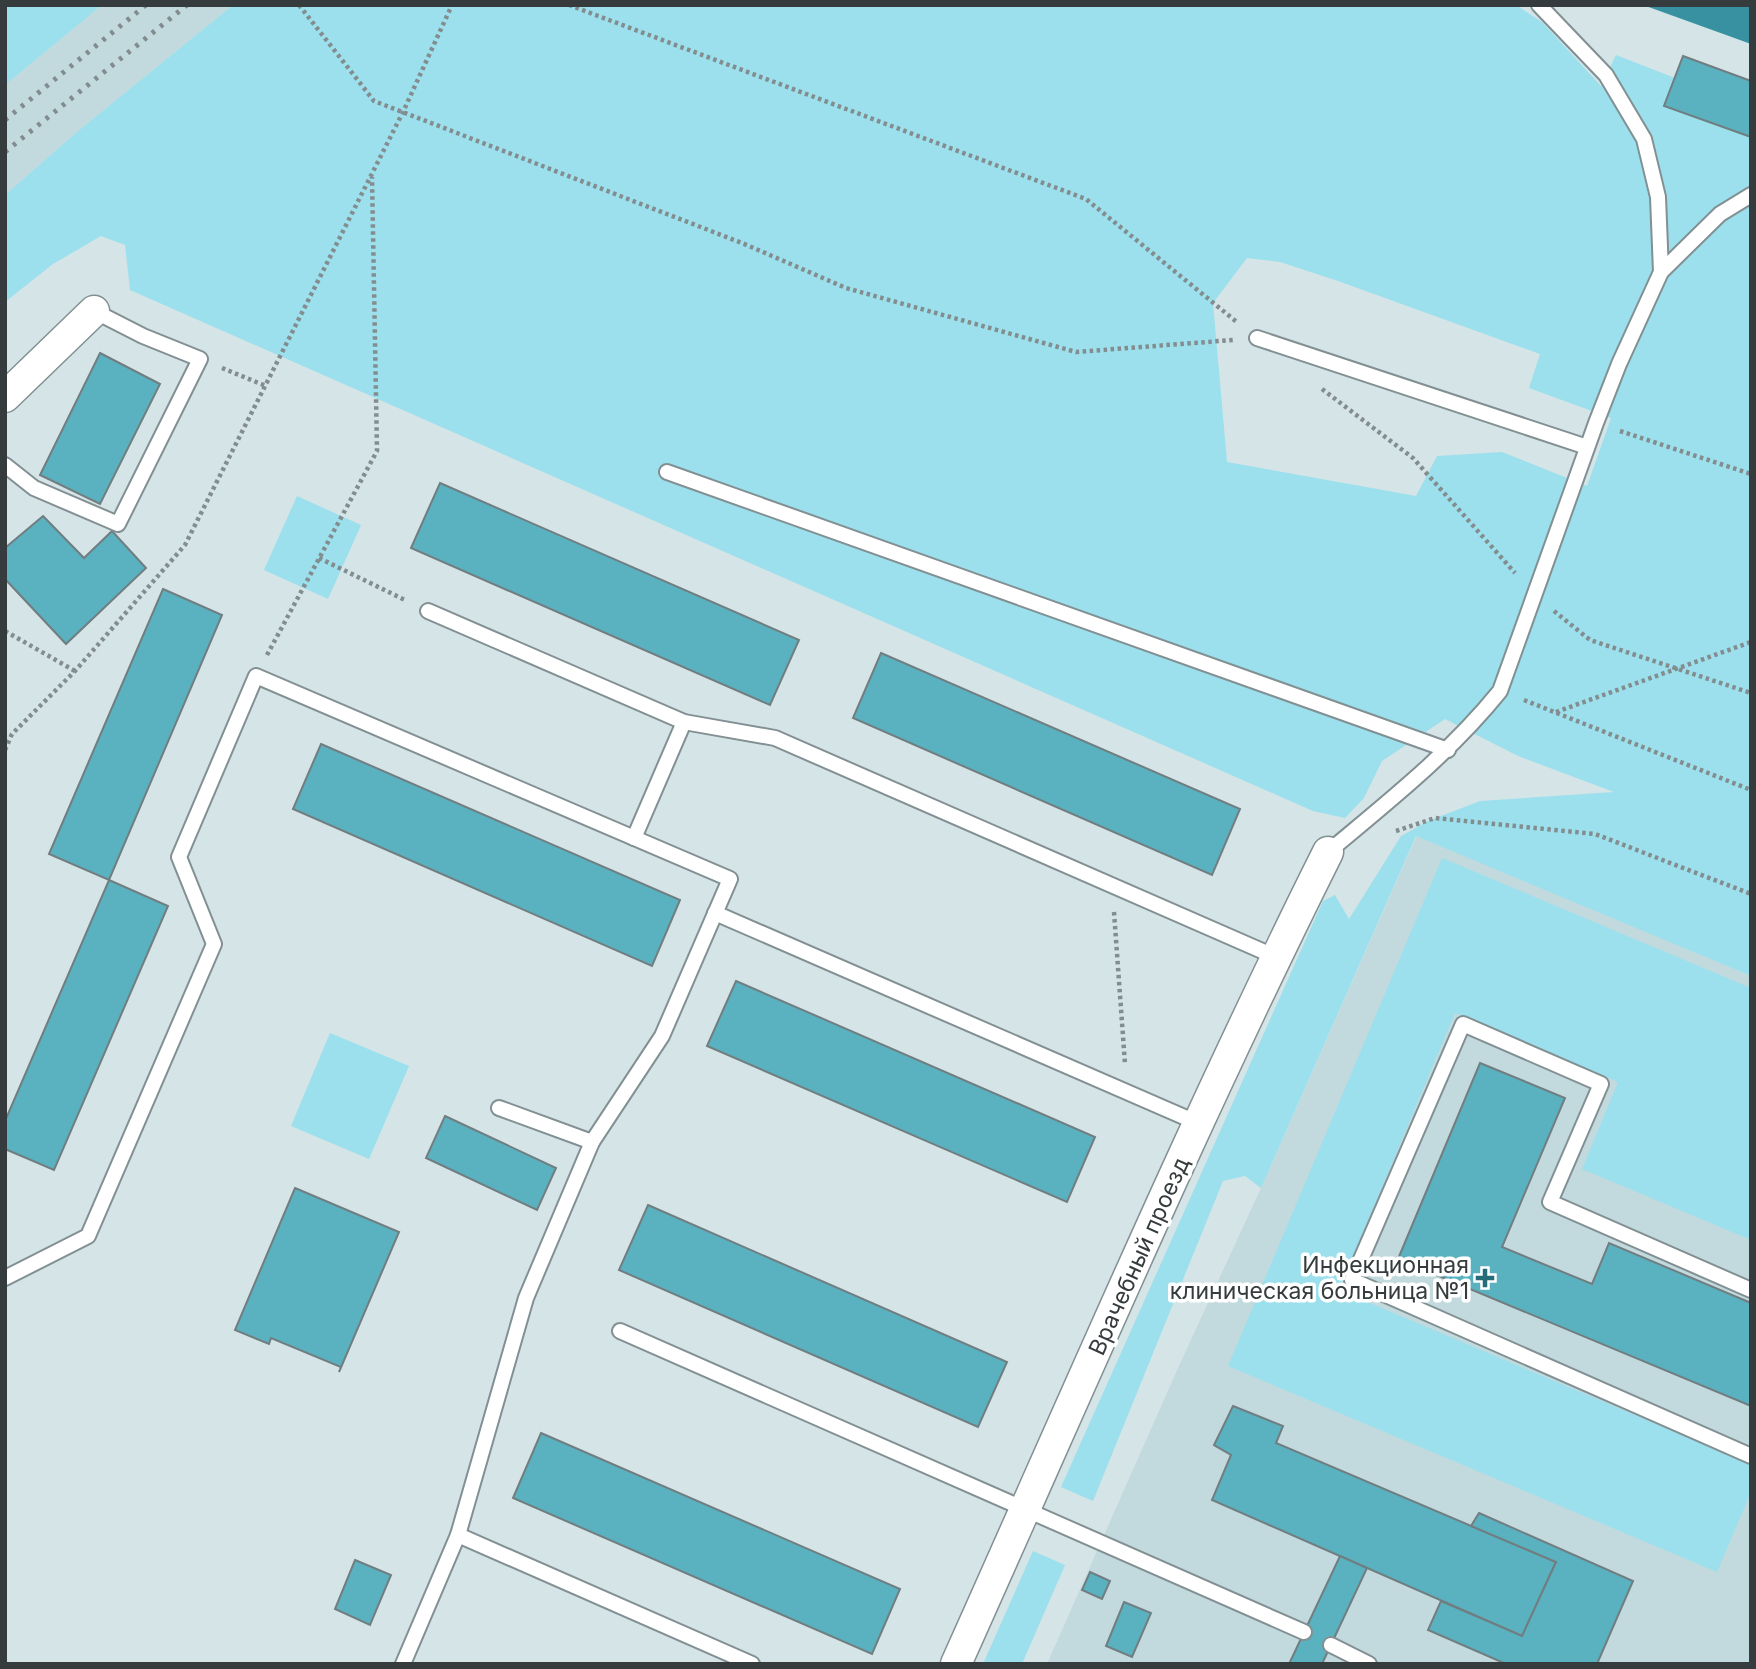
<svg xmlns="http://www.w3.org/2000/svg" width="1756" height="1669" viewBox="0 0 1756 1669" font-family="Inter,sans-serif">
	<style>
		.built { fill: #c2dade }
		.green { fill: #9be0ec; fill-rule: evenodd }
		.water { fill: #3891a0 }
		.building { fill: #5ab1bf; stroke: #717e81; stroke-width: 2 }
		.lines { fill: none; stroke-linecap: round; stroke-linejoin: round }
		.service-casing { stroke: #829093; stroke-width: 18 }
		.minor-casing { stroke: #829093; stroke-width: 33 }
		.path { stroke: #838d8f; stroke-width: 4.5; stroke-dasharray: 3.5 3.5; stroke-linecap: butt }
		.service { stroke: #fff; stroke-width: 14 }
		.minor { stroke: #fff; stroke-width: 30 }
		.rail { stroke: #828c8e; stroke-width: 5; stroke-dasharray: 3.5 7; stroke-linecap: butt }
		.poi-dot { fill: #246c78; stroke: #fff; stroke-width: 2.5 }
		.labels { text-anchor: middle; stroke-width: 7; stroke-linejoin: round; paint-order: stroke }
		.street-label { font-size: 23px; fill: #363c3d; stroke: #fff }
		.poi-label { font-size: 23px; fill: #363c3d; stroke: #fff; text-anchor: end }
	</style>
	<rect width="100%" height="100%" fill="#d5e4e7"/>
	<g class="built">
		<path d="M102 5H233L78 131 5 195V85Z"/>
		<path d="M1417 835 1751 976V1664H1047L1178 1368 1261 1188Z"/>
	</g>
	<g class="green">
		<path d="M5 5H102L5 85Z"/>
		<path d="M233 5H1516L1542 22 1601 86 1616 55 1675 78 1665 106 1751 137V976L1416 836 1261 1188 1245 1176 1223 1181 1093 1501 1061 1487 1323 901 1335 895 1349 919 1401 836 1428 821 1480 801 1614 792 1518 756 1445 719 1382 761 1364 798 1345 818 1313 811 130 290 125 245 101 236 53 264 5 302V195L78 131ZM1247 258 1280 262 1338 281 1540 354 1529 388 1611 418 1587 486 1502 452 1437 456 1416 496 1227 462 1213 303Z"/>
		<path d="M297 496 361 525 328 599 264 570Z"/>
		<path d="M1442 858 1751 988V1240L1582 1169 1618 1082 1455 1013 1339 1290 1751 1464V1492L1717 1572 1228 1366Z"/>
		<path d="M330 1033 409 1066 369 1159 291 1126Z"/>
		<path d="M1033 1551 1065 1565 1022 1664H983Z"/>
	</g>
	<path class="water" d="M1643 5H1751V44Z"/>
	<g class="building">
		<path d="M1683 56 1751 81V137L1664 106Z"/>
		<path d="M100 353 160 384 100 504 40 475Z"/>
		<path d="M440 483 799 640 770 705 411 548Z"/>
		<path d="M43 516 84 558 112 531 146 568 66 644 5 579V548Z"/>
		<path d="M163 589 222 615 109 880 49 854Z"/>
		<path d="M881 653 1240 809 1212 875 853 718Z"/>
		<path d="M321 744 680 900 652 966 293 809Z"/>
		<path d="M109 880 168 906 54 1170 5 1149V1121Z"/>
		<path d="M736 981 1095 1137 1067 1202 707 1046Z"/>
		<path d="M1480 1063 1565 1098 1502 1247 1592 1284 1609 1243 1751 1303V1406L1398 1259Z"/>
		<path d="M445 1116 556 1168 537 1210 426 1158Z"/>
		<path d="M295 1188 399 1232 339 1372 341 1367 271 1338 269 1344 235 1330Z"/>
		<path d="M648 1205 1007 1362 978 1427 619 1270Z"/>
		<path d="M1233 1406 1283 1426 1276 1443 1556 1562 1522 1636 1212 1500 1231 1455 1214 1445Z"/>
		<path d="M541 1433 900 1589 872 1654 513 1498Z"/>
		<path d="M1479 1513 1633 1581 1597 1664H1506L1428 1630 1441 1601 1522 1636 1556 1562 1471 1526Z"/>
		<path d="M1340 1556 1367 1568 1322 1664H1289Z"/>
		<path d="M355 1560 391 1575 370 1625 335 1609Z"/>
		<path d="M1090 1572 1110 1581 1102 1599 1082 1590Z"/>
		<path d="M1124 1602 1151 1613 1132 1657 1106 1646Z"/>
	</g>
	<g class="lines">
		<defs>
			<g id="service">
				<path d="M1539 5 1606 75 1644 139 1658 197 1661 272"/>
				<path d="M1257 338 1587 447"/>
				<path d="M5 465 34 488 118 524 200 359 143 336 94 311"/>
				<path d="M667 472 1448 750"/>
				<path d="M428 611 684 722 775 738 1276 957"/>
				<path d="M634 838 684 722"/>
				<path d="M1328 852C1389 801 1450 753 1500 691L1596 423 1619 364 1661 272 1720 214 1751 195"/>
				<path d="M715 913 1198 1123"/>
				<path d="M499 1108 592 1142"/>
				<path d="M5 1278 88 1236 214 944 179 857 256 676 730 879 662 1036 592 1142 526 1298 458 1535 403 1664"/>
				<path d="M1751 1290 1550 1202 1601 1084 1463 1024 1352 1280 1751 1456"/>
				<path d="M620 1331 1304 1632"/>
				<path d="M458 1535 752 1664"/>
				<path d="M1331 1645 1369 1664"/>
			</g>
			<g id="minor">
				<path d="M5 397 94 311"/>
				<path d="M956 1664C1078 1392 1195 1118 1328 852"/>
			</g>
		</defs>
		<use href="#service" class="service-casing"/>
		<use href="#minor" class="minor-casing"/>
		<g class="path">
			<path d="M299 5 374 101 742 243 846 288 1076 352 1233 340"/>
			<path d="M569 5 1086 199 1238 323"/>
			<path d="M222 368 266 386"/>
			<path d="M1322 389 1413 458 1515 573"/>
			<path d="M1620 431 1751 474"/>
			<path d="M319 558 405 600"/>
			<path d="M1554 611 1590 640 1751 693"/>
			<path d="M5 631 75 671"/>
			<path d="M267 655 377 451 372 177"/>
			<path d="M1524 700 1751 790"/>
			<path d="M1556 712 1751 642"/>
			<path d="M5 750 12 734 75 671 185 545 403 112 452 5"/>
			<path d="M1396 831 1435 818 1595 834 1751 894"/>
			<path d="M1114 912 1125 1064"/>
		</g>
		<use href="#service" class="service"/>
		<use href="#minor" class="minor"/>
		<g class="rail">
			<path d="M5 120 146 5"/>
			<path d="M5 152 187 5"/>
		</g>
	</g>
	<path class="poi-dot" d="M1481.5 1267.5h7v7h7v7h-7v7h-7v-7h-7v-7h7z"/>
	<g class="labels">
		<g class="street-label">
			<text transform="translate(1139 1256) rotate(-66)" y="8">Врачебный проезд</text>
		</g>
		<g class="poi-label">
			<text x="1469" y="1273">Инфекционная<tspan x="1469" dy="26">клиническая больница №1</tspan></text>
		</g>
	</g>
	<rect width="1756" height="1669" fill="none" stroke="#363c3d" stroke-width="14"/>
</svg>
